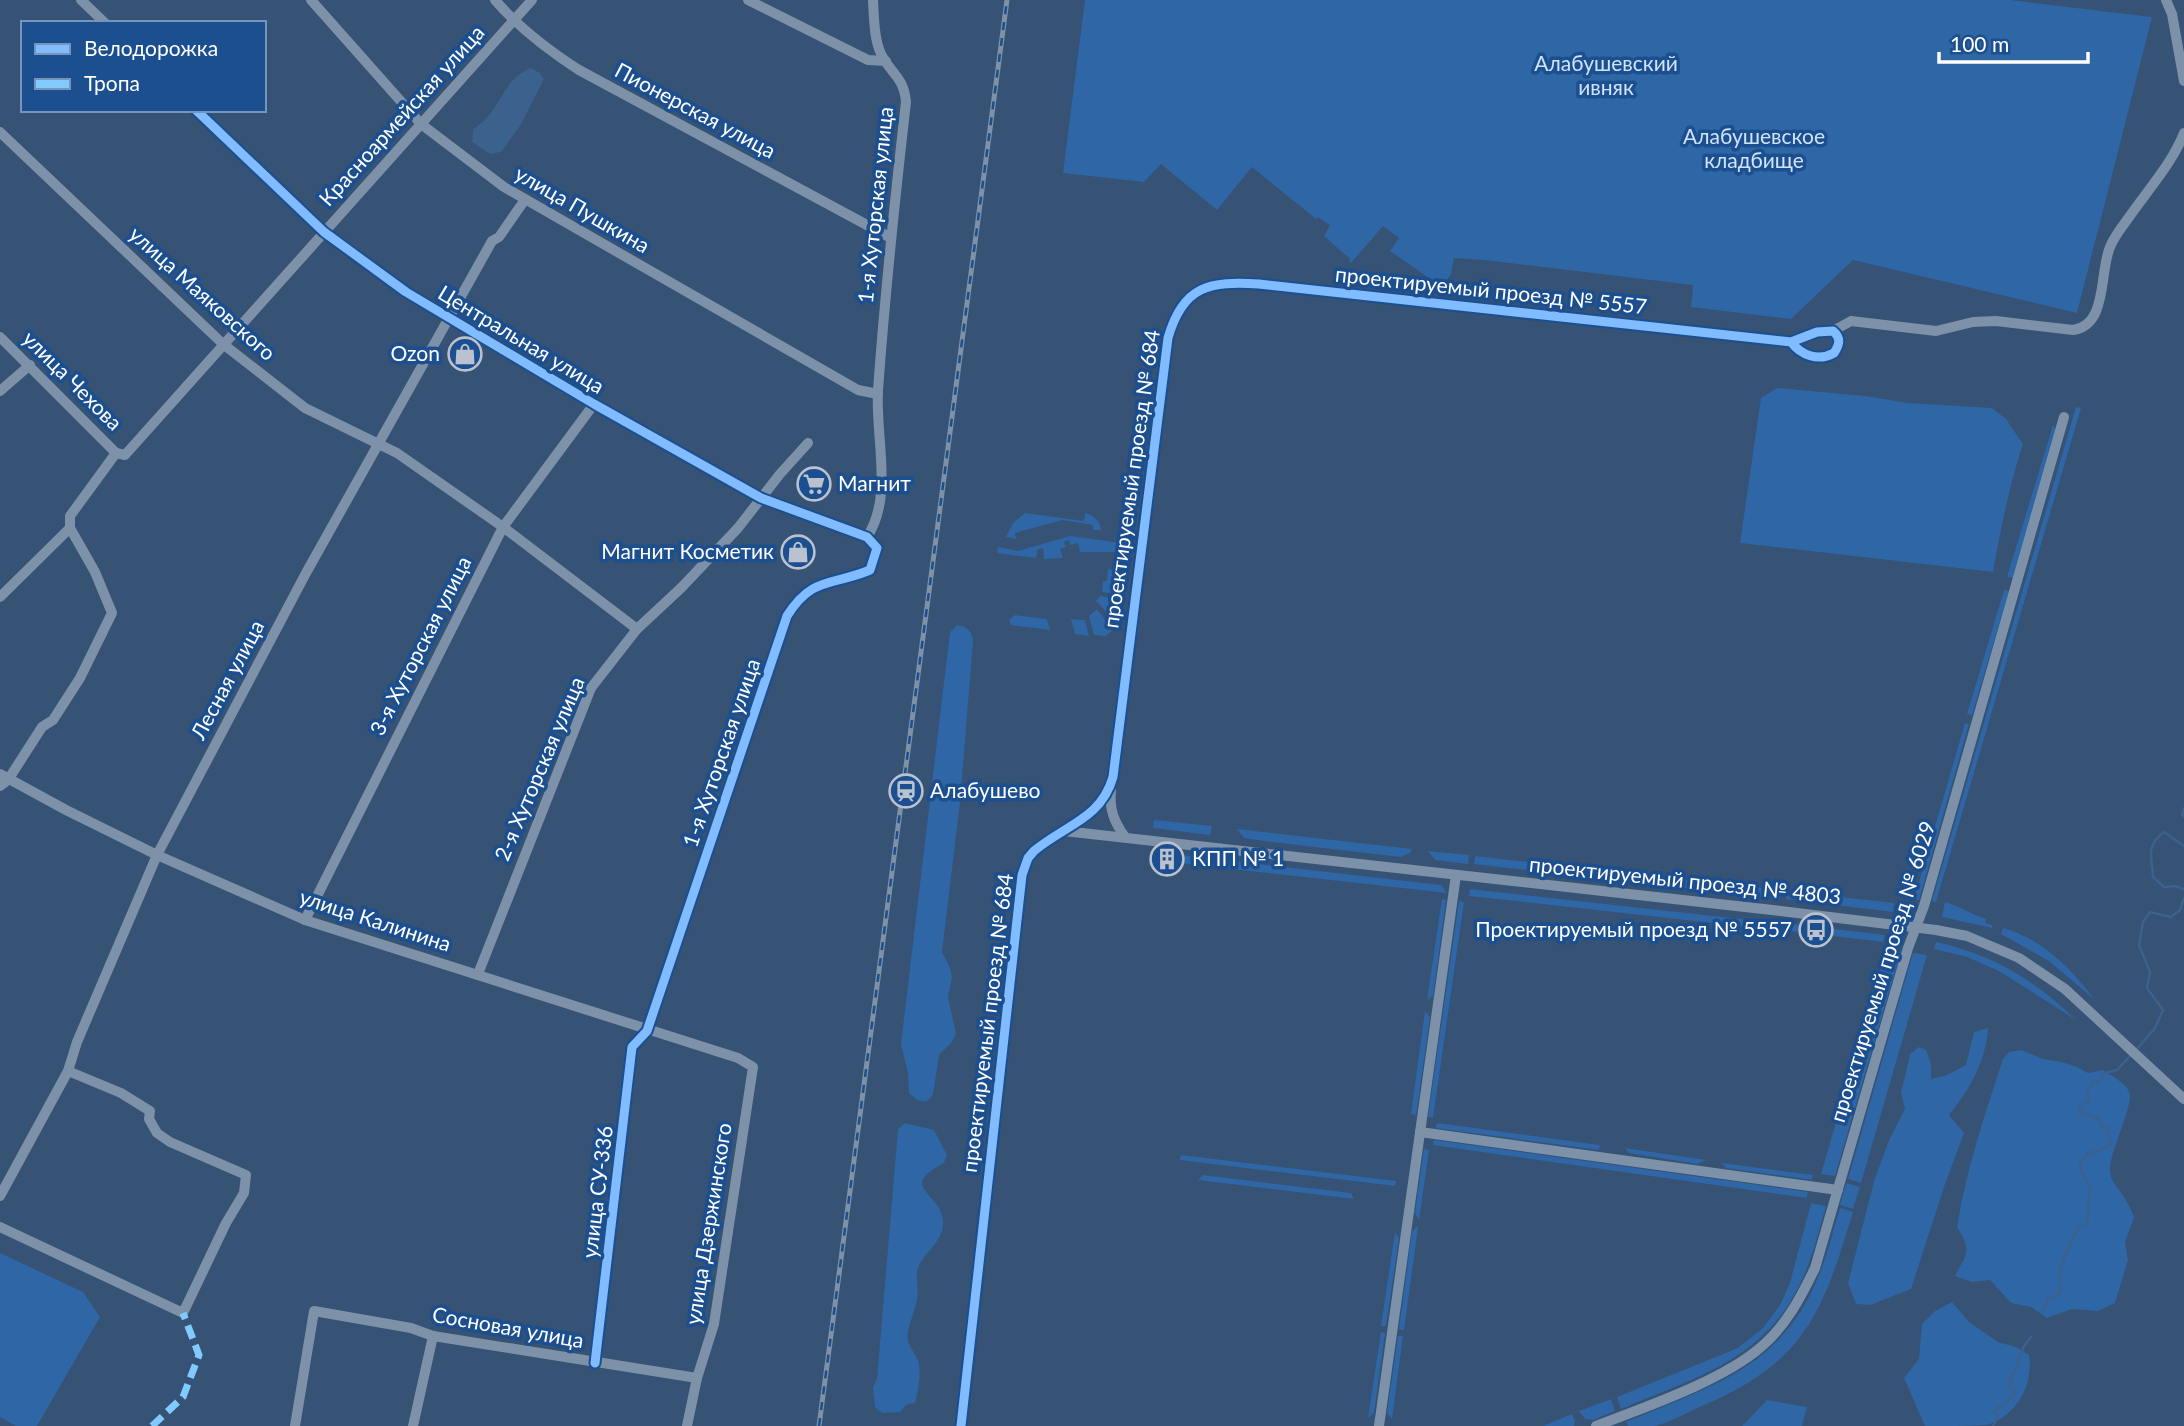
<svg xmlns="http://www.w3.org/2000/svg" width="2184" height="1426" viewBox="0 0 2184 1426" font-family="Lato,sans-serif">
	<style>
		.green { fill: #2f66a5 }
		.water { fill: #3b618d }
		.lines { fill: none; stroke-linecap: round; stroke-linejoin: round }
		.stream { stroke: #3b618d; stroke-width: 2.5 }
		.minor { stroke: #7d92a8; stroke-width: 10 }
		.rail-casing { stroke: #7e92a7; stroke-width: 5 }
		.rail { stroke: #1b4f8f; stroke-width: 2.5; stroke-dasharray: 8; stroke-linecap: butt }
		.quiet { stroke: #80caff; stroke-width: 7; stroke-dasharray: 14 7; stroke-linecap: butt }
		.cycleway-casing { stroke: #1b4f8f; stroke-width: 13 }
		.cycleway { stroke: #80bcff; stroke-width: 9 }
		.labels { text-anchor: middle; stroke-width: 7; stroke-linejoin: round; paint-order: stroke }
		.park-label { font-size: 21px; fill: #cfe3fa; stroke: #1b4f8f }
		.street-label { font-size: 21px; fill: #fff; stroke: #1b4f8f }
		.poi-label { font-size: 21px; fill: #fff; stroke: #1b4f8f; text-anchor: end }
	</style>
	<rect width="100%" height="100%" fill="#365274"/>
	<g class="green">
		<path d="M1085 0H2010L2152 17 2077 313 1853 260 1791 319 1691 307 1693 285 1484 260 1454 258 1451 274 1442 287 1390 251 1399 238 1383 226 1351 263 1349 261 1350 259 1324 236 1330 225 1318 217 1316 219 1252 167 1217 210 1161 164 1144 182 1063 173Z"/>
		<path d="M1777 388 1865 396 1908 403 1992 408 2006 419 2023 444C2009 486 2001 528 1993 572L1740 543 1761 398Z"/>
		<path d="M2076 407 2081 408 1936 902 1932 901Z"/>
		<path d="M2053 425 2056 430 2013 578 2007 577Z"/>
		<path d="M1025 513 1084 521 1085 513C1094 515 1100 521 1101 530H1093V525L1062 520 1015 533 1016 539 1006 537 1013 523Z"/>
		<path d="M1070 536 1121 543 1120 552H1080L1078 543 1071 545 1068 540 1064 542 1066 547 1060 549 1063 558 1044 559 1043 548 1038 549 1036 558 997 553 998 547 1018 551Z"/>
		<path d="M1108 569 1119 571 1117 594 1102 592 1103 581H1107Z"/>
		<path d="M2004 590 2009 591 1972 715 1967 714Z"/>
		<path d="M1100 596 1119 598 1116 618H1113L1096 601Z"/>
		<path d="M1097 609 1113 630 1106 636 1094 635 1089 616Z"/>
		<path d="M1015 615 1047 619 1050 630 1011 625 1009 620Z"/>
		<path d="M1071 619 1085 620 1089 636 1075 634Z"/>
		<path d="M957 625C967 627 972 630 973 641L960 802 942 952 950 968 952 977 948 997 956 1034 952 1042 939 1055 933 1095 926 1102 917 1100 909 1093 908 1074 901 1044 950 632Z"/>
		<path d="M1965 723 1969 724 1919 900 1914 899Z"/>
		<path d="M1154 820 1212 826 1210 835 1153 828Z"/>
		<path d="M1237 829 1412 849 1410 853 1401 857 1264 841 1244 838Z"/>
		<path d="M1428 851 1469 855 1468 864 1435 860Z"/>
		<path d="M1180 855 1207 858 1206 866 1179 863Z"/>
		<path d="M1475 856 1781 890 1780 899 1474 864Z"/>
		<path d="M1214 859 1441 885 1447 893 1213 867Z"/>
		<path d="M1470 889 1777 923 1775 930 1469 896Z"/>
		<path d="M1787 891 1894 903 1893 912 1786 899Z"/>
		<path d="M1442 899 1446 900 1433 996 1427 1000Z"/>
		<path d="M1459 901 1464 902 1433 1118 1428 1117Z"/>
		<path d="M1945 902C1962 907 1970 914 1986 919L1985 923 1992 925V928L1942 917Z"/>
		<path d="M1783 923 1885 935 1883 942 1783 930Z"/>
		<path d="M2003 928C2042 939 2070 967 2095 1000L2049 961 2001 934Z"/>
		<path d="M1936 942C1992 954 2035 980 2076 1020L1999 971 1967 957 1934 949Z"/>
		<path d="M1886 949 1901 951 1835 1176 1821 1174Z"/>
		<path d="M1913 953 1927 955 1861 1183 1848 1179Z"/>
		<path d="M1425 1011 1430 1017 1416 1115 1411 1114Z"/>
		<path d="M1988 1028C1986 1061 1970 1089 1949 1115L1964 1133 1945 1184 1911 1289 1870 1305 1856 1304 1848 1283 1875 1178 1890 1138 1905 1109 1901 1092 1906 1072 1910 1054 1919 1047 1926 1050 1931 1064V1079L1947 1075 1966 1065 1974 1032Z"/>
		<path d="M2021 1050C2030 1053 2040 1059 2049 1060 2066 1063 2072 1064 2088 1073L2103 1070C2111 1075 2124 1082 2129 1091 2135 1103 2110 1151 2110 1169 2110 1183 2118 1186 2124 1197 2128 1203 2131 1210 2134 1217L2125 1242 2128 1260 2115 1303 2098 1311 2072 1309 2047 1318 2031 1307 2011 1303 1990 1280 1972 1282 1955 1276C1967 1254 1972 1250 1957 1227 1966 1170 1985 1114 2003 1059L2009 1052Z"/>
		<path d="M905 1123 934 1130 947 1155 944 1163C896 1188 942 1193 943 1221 945 1242 920 1254 917 1272 916 1281 919 1291 917 1299 915 1313 906 1327 908 1341 910 1348 916 1354 918 1361 922 1374 918 1390 915 1403L906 1405 900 1412 882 1413 875 1407 873 1387 877 1379 898 1129Z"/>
		<path d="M1437 1123 1600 1145 1599 1150 1436 1128Z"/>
		<path d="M1434 1140 1808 1192 1807 1198 1433 1145Z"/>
		<path d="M1625 1148 1706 1160 1697 1164 1629 1153Z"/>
		<path d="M1424 1149 1429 1150 1419 1220 1415 1213Z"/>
		<path d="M1181 1155 1396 1181 1395 1186 1180 1160Z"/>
		<path d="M1722 1163 1813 1175 1812 1180 1726 1168Z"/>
		<path d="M1203 1175 1351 1193 1354 1199 1198 1180Z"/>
		<path d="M1846 1183 1860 1187 1853 1209 1840 1205Z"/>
		<path d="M1811 1203 1826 1206C1820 1227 1815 1248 1807 1268 1772 1358 1702 1375 1621 1409L1617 1397 1738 1348 1763 1328 1780 1305 1790 1283Z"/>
		<path d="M1840 1208 1853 1212C1823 1311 1806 1362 1704 1405 1688 1412 1671 1422 1655 1426 1646 1426 1636 1426 1628 1426L1626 1422C1711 1386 1782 1368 1819 1275 1828 1253 1833 1230 1840 1208Z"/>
		<path d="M1416 1227H1418L1404 1330 1399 1329 1412 1232Z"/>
		<path d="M1395 1232 1399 1238 1386 1326H1381Z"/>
		<path d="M0 1253 83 1292 100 1317 37 1426H16L0 1417Z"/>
		<path d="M1952 1302 1969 1322 1998 1342 2016 1347 2029 1355C2034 1384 2017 1416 1987 1425 1971 1426 1943 1426 1925 1426L1904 1378 1919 1359 1922 1324 1935 1311Z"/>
		<path d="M1381 1332 1385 1333 1374 1413 1368 1418Z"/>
		<path d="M1398 1336H1403L1392 1419 1387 1413Z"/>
		<path d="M1611 1399 1615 1411 1593 1420 1585 1419 1579 1411Z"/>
		<path d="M1767 1400 1807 1407 1802 1426H1742Z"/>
		<path d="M1572 1414 1575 1421 1574 1426H1543Z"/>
	</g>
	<path class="water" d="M531 68 540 73 544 79 520 126 501 152 490 154 472 142 473 130C478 125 486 120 490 114 502 98 510 75 531 68Z"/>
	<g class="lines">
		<g class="stream">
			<path d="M2184 808 2182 814 2184 817"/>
			<path d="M2184 846 2164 832C2145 847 2152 856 2153 877L2164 887 2175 886 2184 889"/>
			<path d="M2136 1050 2155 1028 2163 1010 2147 988 2150 972 2139 945 2143 922 2150 912 2171 917 2180 910 2184 898"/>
			<path d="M2043 1312 2048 1299 2061 1293C2055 1267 2069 1251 2078 1227L2087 1224 2090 1188 2079 1165 2087 1154 2108 1147 2111 1142 2108 1127 2103 1128 2099 1119 2080 1112V1106L2089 1101 2087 1090 2095 1080 2098 1082 2105 1073 2117 1070 2131 1055"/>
			<path d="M1993 1426 1998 1416 1993 1413C1999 1404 2009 1402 2015 1394L2014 1389 2009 1385 2024 1346 2031 1337"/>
		</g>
		<g class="minor">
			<path d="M81 0 105 23"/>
			<path d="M311 0 421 124 504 187 858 390 878 394"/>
			<path d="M495 0C519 28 548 50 579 70L891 238"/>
			<path d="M748 0 868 60 886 61"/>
			<path d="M2166 0 2172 14 2184 81"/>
			<path d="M196 110 324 232 406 292 594 404 761 498 867 537 877 548 870 570C832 586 812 576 787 616L647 1031 632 1047 595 1363"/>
			<path d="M0 132 223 344 305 408 397 453 503 527 637 629"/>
			<path d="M1833 331 1851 321 1936 331 1973 322 1996 321 2073 330C2108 325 2099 273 2110 247 2114 237 2121 228 2127 220 2146 192 2172 164 2184 133"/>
			<path d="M0 337 116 453"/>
			<path d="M0 391 30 365"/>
			<path d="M867 537C894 496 875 438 878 390 885 294 895 198 906 102 904 77 891 74 881 54 874 39 874 17 873 0"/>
			<path d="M0 597 70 528V516L116 453 125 455 532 0"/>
			<path d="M0 774 66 810 157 855 305 920 738 1058 753 1067 714 1324 697 1378 687 1426"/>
			<path d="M0 786 8 780 42 727 53 720 80 678 112 613 95 572 70 528"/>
			<path d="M1111 790C1109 809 1114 822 1125 837"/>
			<path d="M1064 831 1781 911 1936 930 1967 936 2019 958 2065 989 2184 1099"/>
			<path d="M305 920 503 527 594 404"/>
			<path d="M478 974 591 688 637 629 681 588 738 528 780 474 808 443"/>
			<path d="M1420 1132 1838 1190"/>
			<path d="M0 1196 68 1071 77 1042 157 855 306 573 492 241 499 237 524 201"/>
			<path d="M0 1227 183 1313 226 1223 244 1193 246 1175 170 1142 157 1133 149 1119 150 1111 121 1093 68 1071"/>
			<path d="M295 1426 314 1311 411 1328 433 1336 697 1378"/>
			<path d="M413 1426 433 1336"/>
			<path d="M961 1426 1022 875 1028 858 1034 851C1065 825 1101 819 1113 777L1168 338C1183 285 1210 281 1259 284L1791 342 1817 332 1833 331C1841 338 1840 344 1834 353 1818 362 1801 355 1791 342"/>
			<path d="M1379 1426 1456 875"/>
			<path d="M1596 1426C1645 1407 1722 1381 1761 1347 1786 1326 1801 1297 1815 1268L1908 948 1924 906 2064 417"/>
		</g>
		<defs>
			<path id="rail" d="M819 1426 1007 0"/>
		</defs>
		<use href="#rail" class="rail-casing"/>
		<use href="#rail" class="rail"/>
		<path class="quiet" d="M152 1426 183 1397 199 1355 183 1313"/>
		<defs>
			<g id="cycleway">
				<path d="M196 110 324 232 406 292 594 404 761 498 867 537 877 548 870 570C832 586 812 576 787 616L647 1031 632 1047 595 1363"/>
				<path d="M961 1426 1022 875 1028 858 1034 851C1065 825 1101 819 1113 777L1168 338C1183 285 1210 281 1259 284L1791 342 1817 332 1833 331C1841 338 1840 344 1834 353 1818 362 1801 355 1791 342"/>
			</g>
		</defs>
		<use href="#cycleway" class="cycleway-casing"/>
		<use href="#cycleway" class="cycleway"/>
	</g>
	<defs>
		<symbol id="shop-ring" viewBox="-11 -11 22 22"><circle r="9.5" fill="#1b4f8f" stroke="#b9c2ce" stroke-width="1.5"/><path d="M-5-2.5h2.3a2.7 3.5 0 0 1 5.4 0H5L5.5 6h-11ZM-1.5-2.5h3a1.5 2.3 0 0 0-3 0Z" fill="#b9c2ce"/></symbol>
		<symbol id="supermarket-ring" viewBox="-11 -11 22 22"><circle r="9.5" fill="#1b4f8f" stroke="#b9c2ce" stroke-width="1.5"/><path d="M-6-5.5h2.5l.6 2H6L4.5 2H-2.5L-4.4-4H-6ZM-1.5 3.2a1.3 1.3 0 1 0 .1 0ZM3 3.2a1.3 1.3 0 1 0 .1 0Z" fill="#b9c2ce"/></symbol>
		<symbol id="station-ring" viewBox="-11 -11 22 22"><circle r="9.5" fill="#1b4f8f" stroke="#b9c2ce" stroke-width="1.5"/><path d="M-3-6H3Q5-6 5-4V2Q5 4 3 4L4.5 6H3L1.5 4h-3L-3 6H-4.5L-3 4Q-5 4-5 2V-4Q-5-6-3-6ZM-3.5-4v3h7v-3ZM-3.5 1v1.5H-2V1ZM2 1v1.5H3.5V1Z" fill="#b9c2ce"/></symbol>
		<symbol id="building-ring" viewBox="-11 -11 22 22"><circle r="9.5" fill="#1b4f8f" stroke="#b9c2ce" stroke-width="1.5"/><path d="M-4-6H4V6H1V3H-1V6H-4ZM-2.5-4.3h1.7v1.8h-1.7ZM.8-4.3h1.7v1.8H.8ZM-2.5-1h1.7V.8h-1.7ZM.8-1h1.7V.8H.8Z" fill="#b9c2ce"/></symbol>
		<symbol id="bus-ring" viewBox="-11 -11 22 22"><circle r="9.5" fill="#1b4f8f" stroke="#b9c2ce" stroke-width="1.5"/><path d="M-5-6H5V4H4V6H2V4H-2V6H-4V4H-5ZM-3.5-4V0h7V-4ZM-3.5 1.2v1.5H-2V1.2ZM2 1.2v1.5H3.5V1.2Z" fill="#b9c2ce"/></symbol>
	</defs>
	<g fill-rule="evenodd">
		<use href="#shop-ring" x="446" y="335" width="38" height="38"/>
		<use href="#supermarket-ring" x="795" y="465" width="38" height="38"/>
		<use href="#shop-ring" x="779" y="533" width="38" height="38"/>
		<use href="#station-ring" x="887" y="772" width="38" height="38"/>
		<use href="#building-ring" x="1148" y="840" width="38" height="38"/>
		<use href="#bus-ring" x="1797" y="911" width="38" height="38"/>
	</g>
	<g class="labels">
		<g class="park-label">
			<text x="1606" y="71">Алабушевский<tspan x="1606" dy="24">ивняк</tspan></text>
			<text x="1754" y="144">Алабушевское<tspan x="1754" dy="24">кладбище</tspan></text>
		</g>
		<g class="street-label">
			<text transform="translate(695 111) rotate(28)" y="7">Пионерская улица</text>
			<text transform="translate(402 116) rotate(-48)" y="7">Красноармейская улица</text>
			<text transform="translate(876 205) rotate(-84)" y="7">1-я Хуторская улица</text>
			<text transform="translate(582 210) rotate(30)" y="7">улица Пушкина</text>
			<text transform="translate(1491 291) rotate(6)" y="7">проектируемый проезд № 5557</text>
			<text transform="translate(202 294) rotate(42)" y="7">улица Маяковского</text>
			<text transform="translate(521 340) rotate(31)" y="7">Центральная улица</text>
			<text transform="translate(72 381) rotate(45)" y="7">улица Чехова</text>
			<text transform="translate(1132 479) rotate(-82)" y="7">проектируемый проезд № 684</text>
			<text transform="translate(421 646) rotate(-63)" y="7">3-я Хуторская улица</text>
			<text transform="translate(228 680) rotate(-62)" y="7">Лесная улица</text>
			<text transform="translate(722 753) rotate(-71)" y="7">1-я Хуторская улица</text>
			<text transform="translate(540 769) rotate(-67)" y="7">2-я Хуторская улица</text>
			<text transform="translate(1685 881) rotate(6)" y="7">проектируемый проезд № 4803</text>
			<text transform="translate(375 921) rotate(18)" y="7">улица Калинина</text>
			<text transform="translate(1883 972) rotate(-73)" y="7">проектируемый проезд № 6029</text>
			<text transform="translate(988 1023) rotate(-83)" y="7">проектируемый проезд № 684</text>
			<text transform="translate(598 1192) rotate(-83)" y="7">улица СУ-336</text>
			<text transform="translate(709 1224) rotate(-81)" y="7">улица Дзержинского</text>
			<text transform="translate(508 1328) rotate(10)" y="7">Сосновая улица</text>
		</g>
		<g class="poi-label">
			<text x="440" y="361">Ozon</text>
			<text x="838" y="491" text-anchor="start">Магнит</text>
			<text x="774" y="559">Магнит Косметик</text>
			<text x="930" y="798" text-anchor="start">Алабушево</text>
			<text x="1192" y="866" text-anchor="start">КПП № 1</text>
			<text x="1792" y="937">Проектируемый проезд № 5557</text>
		</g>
	</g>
	<rect x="21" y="21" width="245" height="91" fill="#1b4f8f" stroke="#7695bc" stroke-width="2"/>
	<rect x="35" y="44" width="35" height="10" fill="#80bcff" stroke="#7695bc" stroke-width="2"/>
	<text x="84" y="56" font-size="21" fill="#ffffff">Велодорожка</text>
	<rect x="35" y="79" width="35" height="10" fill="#80caff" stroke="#7695bc" stroke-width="2"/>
	<text x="84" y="91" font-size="21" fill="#ffffff">Тропа</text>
	<path d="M1939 52v10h149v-10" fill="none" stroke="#ffffff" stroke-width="3.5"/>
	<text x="1950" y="52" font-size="21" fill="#ffffff" stroke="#1b4f8f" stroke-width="5" paint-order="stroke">100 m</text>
</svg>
